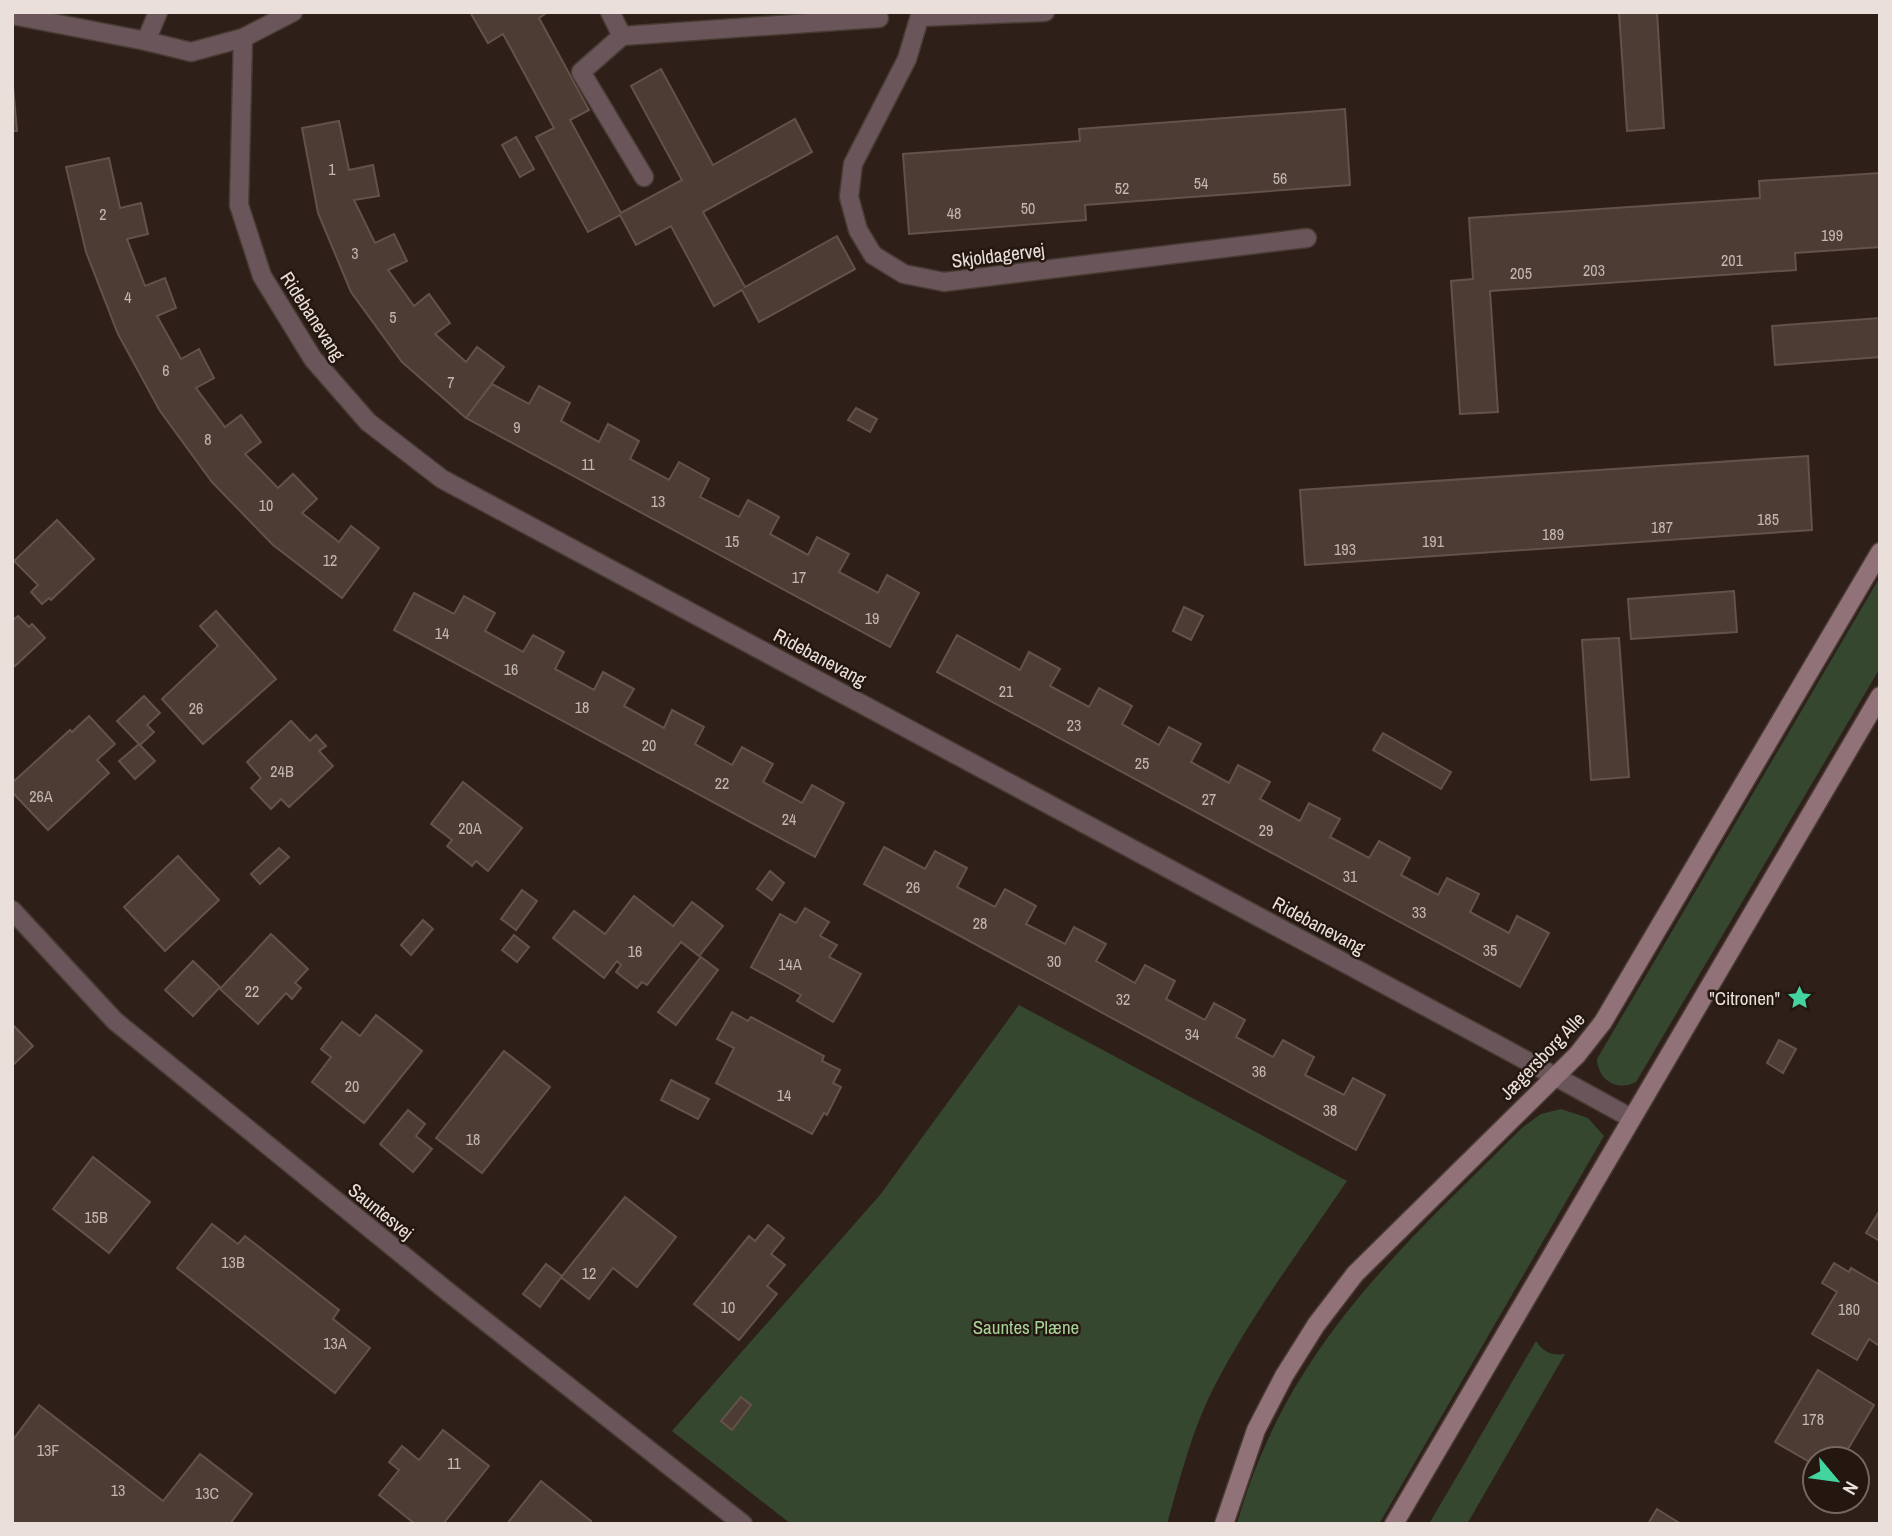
<svg xmlns="http://www.w3.org/2000/svg" width="1892" height="1536" viewBox="0 0 1892 1536" font-family="'Archivo Narrow',sans-serif">
	<style>
		.green { fill: #364730 }
		.building { fill: #4c3c33; stroke: #635249; stroke-width: 2 }
		.lines { fill: none; stroke-linecap: round; stroke-linejoin: round }
		.lane-casing { stroke: #483b33; stroke-width: 21 }
		.street-casing { stroke: #483b33; stroke-width: 21 }
		.secondary-casing { stroke: #483b33; stroke-width: 21 }
		.lane { stroke: #6a565a; stroke-width: 18 }
		.street { stroke: #6a565a; stroke-width: 18 }
		.secondary { stroke: #917279; stroke-width: 18 }
		.labels { text-anchor: middle; stroke-width: 5; stroke-linejoin: round; paint-order: stroke }
		.number-label { font-size: 16px; fill: #c2b6b0 }
		.street-label { font-size: 19px; fill: #eadfda; stroke: #24170f }
		.poi-label { font-size: 19px; fill: #eadfda; stroke: #24170f; text-anchor: end }
		.park-label { font-size: 19px; fill: #a6d199; stroke: #24170f }
	</style>
	<rect width="100%" height="100%" fill="#2e2018"/>
	<g class="green">
		<path d="M1880 577V668L1636 1082C1617 1092 1598 1080 1597 1059Z"/>
		<path d="M1019 1005 1347 1181C1301 1249 1251 1315 1214 1387 1192 1430 1180 1478 1167 1524H791L672 1431 880 1195Z"/>
		<path d="M1561 1109 1588 1118 1604 1136 1379 1524H1237C1286 1349 1399 1250 1523 1127L1541 1114Z"/>
		<path d="M1536 1341C1543 1352 1552 1356 1565 1354L1467 1524H1429Z"/>
	</g>
	<g class="building">
		<path d="M470 12H548L539 18 589 110 570 120 621 213 682 180 631 86 661 69 713 165 795 119 812 152 703 212 745 287 837 236 855 269 759 322 742 290 714 306 671 226 636 245 620 215 588 232 536 137 554 128 503 34 488 43Z"/>
		<path d="M1619 12H1657L1664 128 1627 131Z"/>
		<path d="M12 75 17 131H12Z"/>
		<path d="M1345 109 1350 185 1085 205 1086 220 909 234 903 154 1080 141 1079 129Z"/>
		<path d="M339 121 349 170 373 165 379 196 354 200 375 243 394 234 407 261 388 270 414 306 429 294 450 323 435 334 466 362 477 347 504 367 466 418 402 362 351 292 318 213 302 128Z"/>
		<path d="M516 137 534 169 520 177 502 145Z"/>
		<path d="M109 158 120 208 141 203 148 234 127 239 145 286 165 278 176 308 157 316 181 359 199 349 214 378 196 388 225 427 241 415 261 442 245 454 278 488 293 474 317 499 302 513 339 542 351 526 379 548 342 598 273 545 212 482 160 411 118 334 86 252 66 167Z"/>
		<path d="M1880 173V247L1795 253 1796 270 1490 291 1498 412 1460 414 1451 281 1473 279 1469 218 1760 198 1759 181Z"/>
		<path d="M1880 318V357L1775 365 1772 326Z"/>
		<path d="M492 384 529 404 539 386 570 403 561 421 599 442 608 424 639 441 630 459 669 480 679 462 709 479 700 497 739 517 748 500 779 517 770 534 808 555 817 537 849 554 839 572 878 593 887 575 919 593 890 647 466 418Z"/>
		<path d="M856 408 877 419 870 432 848 420Z"/>
		<path d="M1808 456 1812 530 1305 565 1300 490Z"/>
		<path d="M57 520 94 559 51 600 49 598 42 604 31 592 38 585 14 561Z"/>
		<path d="M1734 591 1737 632 1631 639 1628 599Z"/>
		<path d="M414 593 454 614 464 596 495 613 485 631 523 652 533 635 564 652 555 669 594 690 603 672 634 689 624 706 664 728 672 710 704 727 695 744 732 765 742 747 773 764 763 782 802 803 812 785 844 803 815 857 394 630Z"/>
		<path d="M1184 607 1203 616 1191 640 1173 631Z"/>
		<path d="M216 611 276 679 203 744 162 699 218 646 200 626Z"/>
		<path d="M18 616 29 627 32 624 45 638 15 666 12 663V621Z"/>
		<path d="M957 635 1020 670 1029 652 1060 669 1050 686 1089 707 1099 688 1132 706 1122 724 1159 745 1169 727 1201 744 1191 762 1229 783 1238 765 1270 782 1260 799 1300 821 1309 803 1340 819 1330 837 1369 858 1379 841 1410 858 1401 875 1438 895 1447 878 1479 894 1470 912 1509 933 1517 916 1549 933 1520 987 937 672Z"/>
		<path d="M1619 638 1629 777 1591 780 1582 640Z"/>
		<path d="M144 696 160 713 147 725 154 732 140 745 155 761 135 779 119 761 139 744 117 721Z"/>
		<path d="M89 716 115 744 97 760 109 773 48 830 12 792V783L70 730 72 732Z"/>
		<path d="M291 721 310 741 316 735 326 746 319 751 333 766 289 807 281 799 271 809 251 788 261 778 247 762Z"/>
		<path d="M1383 733 1451 772 1441 789 1373 750Z"/>
		<path d="M463 782 522 828 488 871 476 861 472 866 447 846 452 840 431 824Z"/>
		<path d="M884 847 925 869 935 851 967 868 957 887 995 907 1005 889 1036 906 1026 924 1065 944 1074 927 1106 944 1096 961 1135 983 1145 965 1175 981 1166 999 1205 1020 1214 1003 1245 1020 1236 1037 1273 1057 1283 1040 1314 1057 1305 1075 1344 1095 1353 1078 1385 1095 1356 1150 864 884Z"/>
		<path d="M279 848 289 857 260 884 251 874Z"/>
		<path d="M178 856 219 900 165 951 124 907Z"/>
		<path d="M770 871 784 883 772 900 757 889Z"/>
		<path d="M522 890 537 901 516 930 501 919Z"/>
		<path d="M634 896 673 926 692 902 723 926 699 956 681 942 647 985 642 982 637 988 616 972 621 965 617 961 604 978 553 938 574 911 605 934Z"/>
		<path d="M805 908 829 922 820 936 837 945 829 957 861 974 833 1022 797 1001 801 995 751 967 780 914 796 923Z"/>
		<path d="M423 920 433 929 411 955 401 945Z"/>
		<path d="M271 934 308 969 295 983 301 988 292 999 286 993 258 1024 220 989Z"/>
		<path d="M514 935 529 947 517 962 502 950Z"/>
		<path d="M701 957 718 970 676 1025 658 1012Z"/>
		<path d="M193 961 220 987 193 1016 165 990Z"/>
		<path d="M732 1012 748 1021 751 1017 824 1056 822 1061 840 1070 833 1083 841 1087 827 1115 824 1113 812 1134 716 1083 734 1048 717 1039Z"/>
		<path d="M376 1015 422 1051 364 1123 312 1082 331 1057 321 1049 342 1022 360 1036Z"/>
		<path d="M12 1024 33 1046 12 1066Z"/>
		<path d="M1779 1040 1796 1049 1783 1073 1767 1063Z"/>
		<path d="M504 1051 550 1087 482 1173 436 1138Z"/>
		<path d="M671 1080 709 1099 698 1119 661 1100Z"/>
		<path d="M408 1110 425 1124 416 1136 432 1149 413 1172 380 1144Z"/>
		<path d="M93 1157 150 1202 109 1253 53 1209Z"/>
		<path d="M625 1197 676 1237 637 1287 613 1268 589 1299 562 1278V1276Z"/>
		<path d="M1880 1210V1241L1866 1233Z"/>
		<path d="M212 1224 238 1244 245 1236 339 1310 333 1319 370 1348 335 1393 177 1268Z"/>
		<path d="M768 1225 784 1238 771 1254 785 1265 767 1286 777 1294 739 1340 694 1304 749 1236 755 1241Z"/>
		<path d="M1834 1263 1849 1272 1851 1268 1880 1285V1341L1878 1345 1869 1339 1857 1360 1812 1334 1837 1292 1822 1283Z"/>
		<path d="M546 1264 562 1276 540 1307 523 1294Z"/>
		<path d="M1818 1370 1874 1405 1842 1459H1815V1465L1775 1442Z"/>
		<path d="M741 1397 751 1405 732 1430 721 1421Z"/>
		<path d="M39 1405 163 1501 200 1454 252 1494 230 1524H12V1441Z"/>
		<path d="M443 1430 489 1466 443 1524H415L379 1495 399 1470 389 1462 402 1446 419 1460Z"/>
		<path d="M541 1481 591 1521 589 1524H507Z"/>
		<path d="M1657 1509 1681 1524H1648Z"/>
	</g>
	<g class="lines">
		<defs>
			<path id="lane" d="M622 36 581 72 644 177"/>
			<g id="street">
				<path d="M610 12 622 36 879 18"/>
				<path d="M921 12 907 59 853 164 849 197 858 230 873 255 904 274 944 282 1307 238"/>
				<path d="M12 15 146 41 191 52 243 38 293 12"/>
				<path d="M920 17 1045 12"/>
				<path d="M243 38 239 205 262 276 313 359 368 422 442 479 1507 1050 1631 1118"/>
				<path d="M146 41 158 12"/>
				<path d="M12 910 115 1021 447 1291 743 1524"/>
			</g>
			<g id="secondary">
				<path d="M1224 1524 1256 1430 1284 1376 1316 1325 1355 1274 1577 1055 1603 1022 1880 552"/>
				<path d="M1394 1524 1880 696"/>
			</g>
		</defs>
		<use href="#lane" class="lane-casing"/>
		<use href="#street" class="street-casing"/>
		<use href="#secondary" class="secondary-casing"/>
		<use href="#lane" class="lane"/>
		<use href="#street" class="street"/>
		<use href="#secondary" class="secondary"/>
	</g>
	<defs>
		<symbol id="sight-bare" viewBox="-9 -9 18 18"><path d="M0-6L1.8-2.2L6-1.7L2.9 1.2L3.7 5.4L0 3.3L-3.7 5.4L-2.9 1.2L-6-1.7L-1.8-2.2Z" fill="#44d4a0" stroke="#24170f" stroke-width="2.5" paint-order="stroke"/></symbol>
	</defs>
	<g fill-rule="evenodd">
		<use href="#sight-bare" x="1782" y="980" width="35" height="35"/>
	</g>
	<g class="labels">
		<g class="number-label">
			<text x="332" y="175">1</text>
			<text x="1280" y="184">56</text>
			<text x="1201" y="189">54</text>
			<text x="1122" y="194">52</text>
			<text x="1028" y="214">50</text>
			<text x="954" y="219">48</text>
			<text x="103" y="220">2</text>
			<text x="1832" y="241">199</text>
			<text x="355" y="259">3</text>
			<text x="1732" y="266">201</text>
			<text x="1594" y="276">203</text>
			<text x="1521" y="279">205</text>
			<text x="128" y="303">4</text>
			<text x="393" y="323">5</text>
			<text x="166" y="376">6</text>
			<text x="451" y="388">7</text>
			<text x="517" y="433">9</text>
			<text x="208" y="445">8</text>
			<text x="588" y="470">11</text>
			<text x="658" y="507">13</text>
			<text x="266" y="511">10</text>
			<text x="1768" y="525">185</text>
			<text x="1662" y="533">187</text>
			<text x="1553" y="540">189</text>
			<text x="732" y="547">15</text>
			<text x="1433" y="547">191</text>
			<text x="1345" y="555">193</text>
			<text x="330" y="566">12</text>
			<text x="799" y="583">17</text>
			<text x="872" y="624">19</text>
			<text x="442" y="639">14</text>
			<text x="511" y="675">16</text>
			<text x="1006" y="697">21</text>
			<text x="582" y="713">18</text>
			<text x="196" y="714">26</text>
			<text x="1074" y="731">23</text>
			<text x="649" y="751">20</text>
			<text x="1142" y="769">25</text>
			<text x="282" y="777">24B</text>
			<text x="722" y="789">22</text>
			<text x="41" y="802">26A</text>
			<text x="1209" y="805">27</text>
			<text x="789" y="825">24</text>
			<text x="470" y="834">20A</text>
			<text x="1266" y="836">29</text>
			<text x="1350" y="882">31</text>
			<text x="913" y="893">26</text>
			<text x="1419" y="918">33</text>
			<text x="980" y="929">28</text>
			<text x="1490" y="956">35</text>
			<text x="635" y="957">16</text>
			<text x="1054" y="967">30</text>
			<text x="790" y="970">14A</text>
			<text x="252" y="997">22</text>
			<text x="1123" y="1005">32</text>
			<text x="1192" y="1040">34</text>
			<text x="1259" y="1077">36</text>
			<text x="352" y="1092">20</text>
			<text x="784" y="1101">14</text>
			<text x="1330" y="1116">38</text>
			<text x="473" y="1145">18</text>
			<text x="96" y="1223">15B</text>
			<text x="233" y="1268">13B</text>
			<text x="589" y="1279">12</text>
			<text x="728" y="1313">10</text>
			<text x="1849" y="1315">180</text>
			<text x="335" y="1349">13A</text>
			<text x="1813" y="1425">178</text>
			<text x="48" y="1456">13F</text>
			<text x="454" y="1469">11</text>
			<text x="118" y="1496">13</text>
			<text x="207" y="1499">13C</text>
		</g>
		<g class="street-label">
			<text transform="translate(998 255) rotate(-7)" y="7">Skjoldagervej</text>
			<text transform="translate(313 316) rotate(57)" y="7">Ridebanevang</text>
			<text transform="translate(820 657) rotate(28)" y="7">Ridebanevang</text>
			<text transform="translate(1319 925) rotate(28)" y="7">Ridebanevang</text>
			<text transform="translate(1542 1056) rotate(-46)" y="7">Jægersborg Alle</text>
			<text transform="translate(381 1211) rotate(39)" y="7">Sauntesvej</text>
		</g>
		<g class="poi-label">
			<text x="1780" y="1005">"Citronen"</text>
		</g>
		<g class="park-label">
			<text x="1026" y="1334">Sauntes Plæne</text>
		</g>
	</g>
	<rect width="1892" height="1536" fill="none" stroke="#eadfda" stroke-width="28"/>
	<g transform="translate(1836 1480) rotate(119)"><circle r="33" fill="#24170f" stroke="#736760" stroke-width="2"/>
	<path d="M0-5L12 26L0 18L-12 26Z" fill="#44d4a0"/>
	<text y="-10" font-size="19" font-weight="bold" text-anchor="middle" fill="#eadfda">N</text>
	</g>
</svg>
